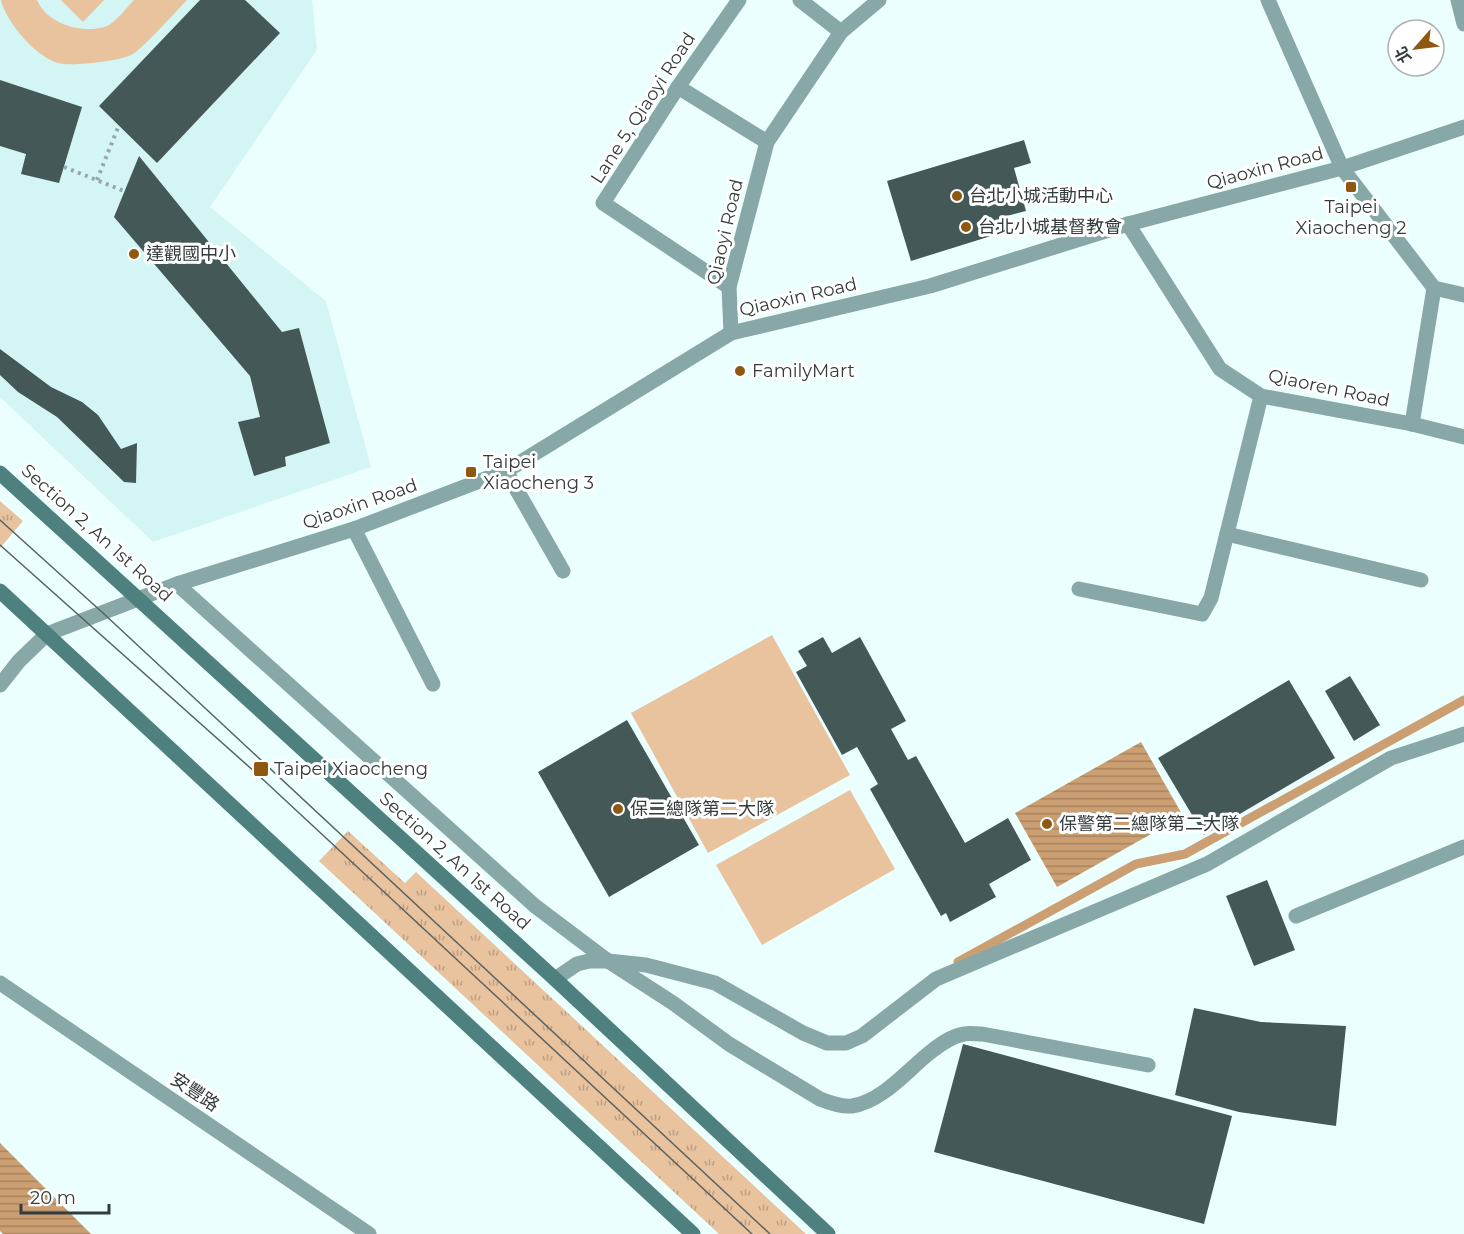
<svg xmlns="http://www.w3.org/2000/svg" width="1464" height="1234" viewBox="0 0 1464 1234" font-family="Montserrat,'Noto Sans TC',sans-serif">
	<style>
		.built { fill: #d3f5f4 }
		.grass { fill: url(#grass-tufts) }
		.pitch { fill: #e9c29e }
		.water { fill: url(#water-rules) }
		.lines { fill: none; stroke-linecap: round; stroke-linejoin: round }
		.stream { stroke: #cc9f73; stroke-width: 9 }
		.building { fill: #445857 }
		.path { stroke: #98a8a7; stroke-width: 4; stroke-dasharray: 3 4.5; stroke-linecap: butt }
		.lane { stroke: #87a8a6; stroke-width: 15 }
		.street { stroke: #87a8a6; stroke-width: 15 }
		.secondary { stroke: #4d807e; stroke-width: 15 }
		.tram { stroke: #586363; stroke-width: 1.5 }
		.poi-dot { fill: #8f570f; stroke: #fff; stroke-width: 2 }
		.labels { text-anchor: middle; stroke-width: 6; stroke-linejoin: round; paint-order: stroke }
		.street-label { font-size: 18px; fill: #333c3c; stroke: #fff }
		.poi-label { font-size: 18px; fill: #333c3c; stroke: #fff; text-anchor: start }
	</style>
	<defs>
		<pattern id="grass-tufts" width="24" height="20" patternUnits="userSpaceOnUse" patternTransform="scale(1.5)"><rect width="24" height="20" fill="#e9c29e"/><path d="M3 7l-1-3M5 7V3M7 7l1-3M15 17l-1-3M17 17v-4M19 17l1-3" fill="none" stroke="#bd9f82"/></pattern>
		<pattern id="water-rules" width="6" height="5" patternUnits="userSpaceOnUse" patternTransform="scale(1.5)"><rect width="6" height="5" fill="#cc9f73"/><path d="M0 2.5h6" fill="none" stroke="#a68360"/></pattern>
	</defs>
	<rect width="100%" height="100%" fill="#ebfffe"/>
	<path class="built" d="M0 0H312L317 50 210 207 326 301 371 467 153 542 0 397Z"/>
	<g class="grass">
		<path d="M0 501 23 521 0 548Z"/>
		<path d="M348 831 405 883 416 872 806 1234H719L319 861Z"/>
	</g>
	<g class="pitch">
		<path d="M1 0H37C47 24 83 35 107 26 116 22 127 7 134 0H187C177 10 141 51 131 55 119 61 71 67 58 63 36 57 6 22 1 0Z"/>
		<path d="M61 0H104L83 22Z"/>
		<path d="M772 635 850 775 708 853 631 713Z"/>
		<path d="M850 790 895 869 762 945 716 865Z"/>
	</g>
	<g class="water">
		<path d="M1141 742 1183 816 1057 887 1015 813Z"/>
		<path d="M0 1143 91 1234H3L0 1231Z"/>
	</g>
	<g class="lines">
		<path class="stream" d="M958 962 1136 864 1185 854 1464 700"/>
	</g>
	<g class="building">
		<path d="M200 0H245L280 33 157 163 99 106Z"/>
		<path d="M0 80 82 107 59 183 21 174 26 154 0 146Z"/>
		<path d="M1024 140 1031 163 1014 168 1026 211 1003 217 1007 231 911 261 887 181Z"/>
		<path d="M139 156 282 332 299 328 330 443 285 457 286 466 254 476 238 422 260 417 250 376 114 217Z"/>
		<path d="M0 349 51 387 82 402 98 415 121 449 137 443 136 483 124 482 57 417 18 392 0 375Z"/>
		<path d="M823 637 832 653 860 637 906 721 891 729 908 760 916 756 965 843 1008 818 1031 860 989 884 996 897 950 922 946 913 941 916 870 789 878 784 857 747 842 755 796 672 807 666 798 651Z"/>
		<path d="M1350 676 1380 725 1354 741 1325 691Z"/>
		<path d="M1289 680 1335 758 1204 835 1158 758Z"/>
		<path d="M627 720 699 845 609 897 538 772Z"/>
		<path d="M1267 880 1295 950 1254 966 1226 896Z"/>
		<path d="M1194 1008 1261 1022 1346 1026 1336 1126 1239 1112 1175 1095Z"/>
		<path d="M963 1044 1232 1116 1204 1224 934 1152Z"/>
	</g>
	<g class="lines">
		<g class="path">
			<path d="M64 167 124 191"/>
			<path d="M97 180 119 125"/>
		</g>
		<g class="lane">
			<path d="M800 0 841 32"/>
			<path d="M1268 0 1342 168 1434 288 1464 295"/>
			<path d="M1458 0 1464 24"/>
			<path d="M678 87 767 142"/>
			<path d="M1128 224 1220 369 1261 396 1412 424 1464 437"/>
			<path d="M729 287 603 203 678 87 739 0"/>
			<path d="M1412 424 1434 288"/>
			<path d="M506 471 563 571"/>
			<path d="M354 529 433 684"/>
			<path d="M1227 534 1421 580"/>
			<path d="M177 584 535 906 608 961 673 1003 729 1044 820 1099C830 1103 841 1107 852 1106 881 1102 906 1072 928 1054 938 1046 951 1036 964 1034 969 1033 976 1034 982 1034L1148 1065"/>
			<path d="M1079 589 1202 614 1211 598 1261 396"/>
			<path d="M1296 916 1464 847"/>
			<path d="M555 979 577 964 589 961H608L646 965 715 983 803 1033 827 1043H846L862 1036 936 979 1207 864 1391 758 1464 734"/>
			<path d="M0 983 369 1234"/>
		</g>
		<g class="street">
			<path d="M731 333 729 287 767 142 841 32 879 0"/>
			<path d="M0 685 19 661 47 634 177 584 354 529 506 471 731 333 930 286 1128 224 1342 168 1464 127"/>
		</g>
		<g class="secondary">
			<path d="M0 473 555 979 828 1234"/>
			<path d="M0 591 693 1234"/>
		</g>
		<g class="tram">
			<path d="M0 520 103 613 770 1234"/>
			<path d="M0 545 256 773 752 1234"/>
		</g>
	</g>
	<g class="poi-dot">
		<rect x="1345" y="181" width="12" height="12" rx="3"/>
		<circle cx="957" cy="196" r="6"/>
		<circle cx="966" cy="227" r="6"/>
		<circle cx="134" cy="254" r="6"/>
		<circle cx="740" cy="371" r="6"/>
		<rect x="465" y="466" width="12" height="12" rx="3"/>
		<rect x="253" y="761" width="16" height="16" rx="3"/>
		<circle cx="618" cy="809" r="6"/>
		<circle cx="1047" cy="824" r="6"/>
	</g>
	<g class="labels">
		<g class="street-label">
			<text transform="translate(643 108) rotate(-57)" y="6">Lane 5, Qiaoyi Road</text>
			<text transform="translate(1265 168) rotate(-15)" y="6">Qiaoxin Road</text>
			<text transform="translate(725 232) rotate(-77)" y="6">Qiaoyi Road</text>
			<text transform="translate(798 297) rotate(-13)" y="6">Qiaoxin Road</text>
			<text transform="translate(1329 388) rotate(12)" y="6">Qiaoren Road</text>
			<text transform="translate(360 504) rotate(-19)" y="6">Qiaoxin Road</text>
			<text transform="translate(97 533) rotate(42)" y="6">Section 2, An 1st Road</text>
			<text transform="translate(455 861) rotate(42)" y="6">Section 2, An 1st Road</text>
			<text transform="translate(195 1092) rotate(34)" y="6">安豐路</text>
		</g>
		<g class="poi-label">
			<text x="969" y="202">台北小城活動中心</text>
			<text x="1351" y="213" text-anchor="middle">Taipei<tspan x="1351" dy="21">Xiaocheng 2</tspan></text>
			<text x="978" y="233">台北小城基督教會</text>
			<text x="146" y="260">達觀國中小</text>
			<text x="752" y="377">FamilyMart</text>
			<text x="483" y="468">Taipei<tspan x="483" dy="21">Xiaocheng 3</tspan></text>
			<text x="274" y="775">Taipei Xiaocheng</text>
			<text x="630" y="815">保二總隊第二大隊</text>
			<text x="1059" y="830">保警第二總隊第二大隊</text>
		</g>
	</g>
	<g transform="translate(1416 48) rotate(242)"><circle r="28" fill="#ffffff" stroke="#adb1b1" stroke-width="1.5"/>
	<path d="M0-4.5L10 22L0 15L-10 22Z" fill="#8f570f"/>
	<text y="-9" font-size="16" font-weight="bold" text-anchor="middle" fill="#333c3c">北</text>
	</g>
	<path d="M21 1204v9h88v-9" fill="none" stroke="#333c3c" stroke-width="3"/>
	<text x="30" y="1204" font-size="18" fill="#333c3c" stroke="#ffffff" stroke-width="4.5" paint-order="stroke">20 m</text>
</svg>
